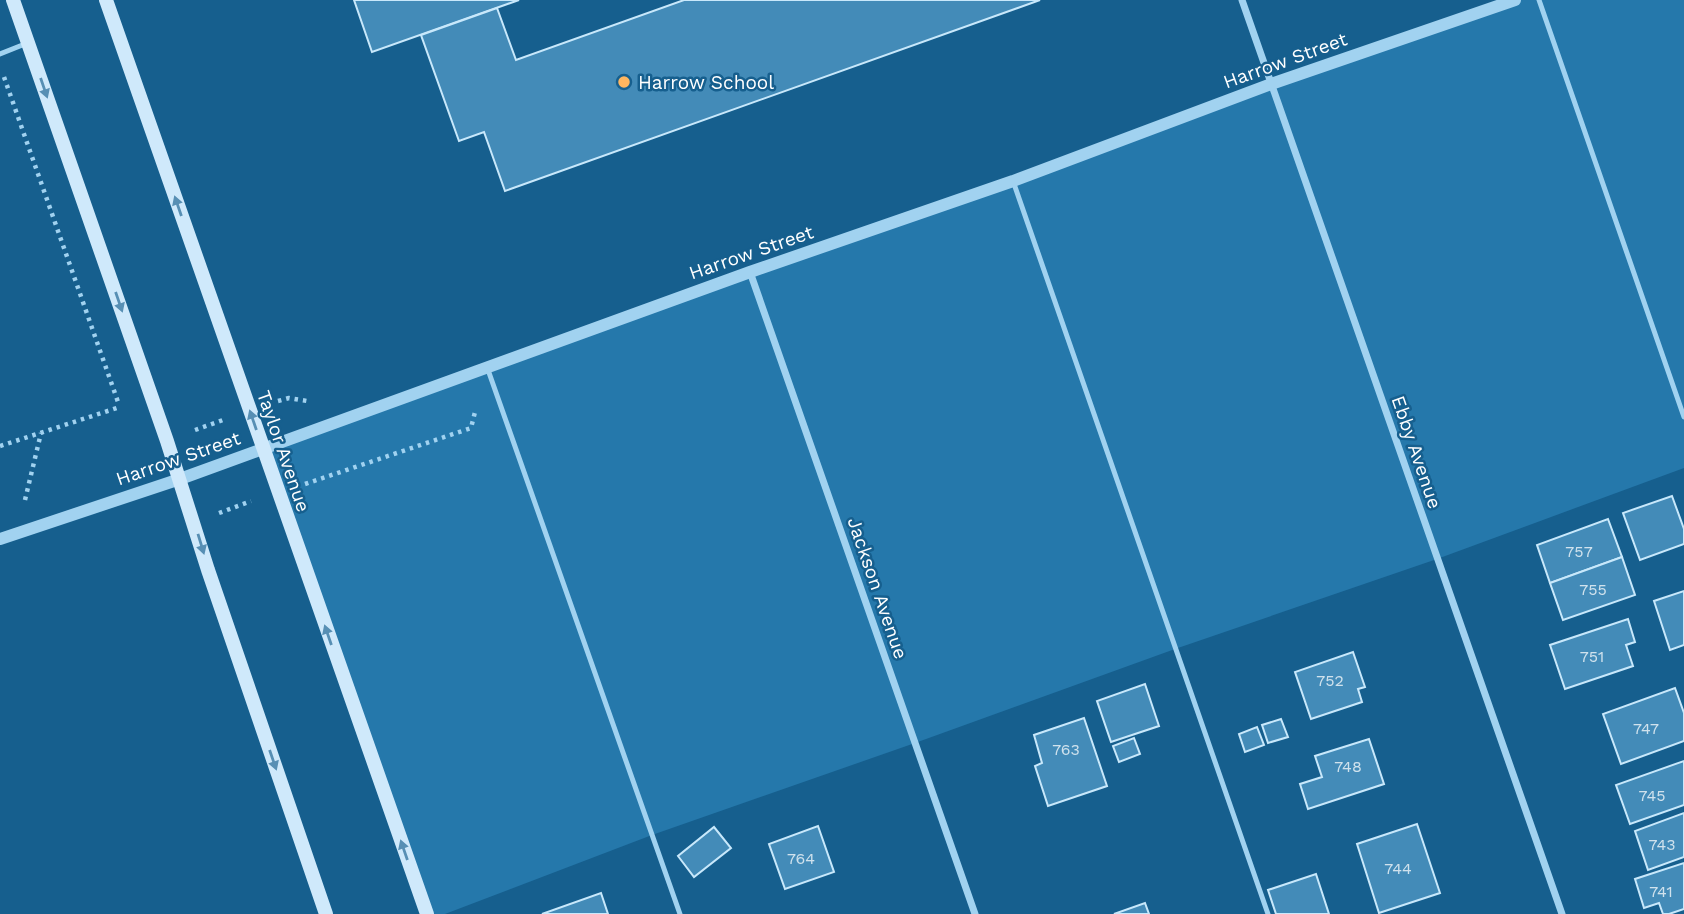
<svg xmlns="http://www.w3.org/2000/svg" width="1684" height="914" viewBox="0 0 1684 914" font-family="'Work Sans',sans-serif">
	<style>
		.green { fill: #2578ab }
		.building { fill: #438bb8; stroke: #c8e8fb; stroke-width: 2 }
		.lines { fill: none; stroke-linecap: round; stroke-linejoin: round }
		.path { stroke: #a1d2f0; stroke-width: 4.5; stroke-dasharray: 3.5 5; stroke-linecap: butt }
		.service { stroke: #a1d2f0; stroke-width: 5 }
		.minor { stroke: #a1d2f0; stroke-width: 7 }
		.tertiary { stroke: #a1d2f0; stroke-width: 12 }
		.secondary { stroke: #cfe9fb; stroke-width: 14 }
		.oneway { fill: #578fb4 }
		.poi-dot { fill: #ffb660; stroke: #165f8e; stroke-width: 2.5 }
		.labels { text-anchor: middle; stroke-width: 5; stroke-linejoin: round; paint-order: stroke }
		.number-label { font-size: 16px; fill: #d0e2ed }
		.street-label { font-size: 19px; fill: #fff; stroke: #165f8e }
		.poi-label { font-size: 19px; fill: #fff; stroke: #165f8e; text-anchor: start }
	</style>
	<rect width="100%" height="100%" fill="#165f8e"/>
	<path class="green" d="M1515 0H1684V468L1437 559 1175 649 915 743 652 835 445 914H427L263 449Z"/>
	<g class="building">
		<path d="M354 0H519L372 52Z"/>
		<path d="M684 0H1040L505 191 484 132 459 141 421 35 497 8 516 60Z"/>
		<path d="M1672 496 1684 529V544L1640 560 1623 513Z"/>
		<path d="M1608 519 1622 557 1550 583 1537 545Z"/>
		<path d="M1622 557 1635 595 1563 620 1550 583Z"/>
		<path d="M1684 591V645L1670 650 1654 601Z"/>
		<path d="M1628 619 1635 642 1626 645 1633 666 1565 689 1550 645Z"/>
		<path d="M1353 652 1365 687 1358 689 1362 702 1311 719 1295 672Z"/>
		<path d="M1145 684 1159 726 1111 742 1097 701Z"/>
		<path d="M1675 688 1684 713V741L1621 764 1603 714Z"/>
		<path d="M1084 718 1107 786 1048 806 1035 766 1042 763 1034 735Z"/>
		<path d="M1281 719 1288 737 1268 743 1262 725Z"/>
		<path d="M1257 727 1264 745 1245 752 1239 734Z"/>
		<path d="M1134 738 1140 754 1119 762 1113 746Z"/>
		<path d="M1369 739 1384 784 1308 809 1300 784 1322 777 1315 756Z"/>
		<path d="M1684 761V805L1630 824 1616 785Z"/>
		<path d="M1684 813V857L1648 870 1635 831Z"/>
		<path d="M1417 824 1440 893 1379 913 1357 844Z"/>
		<path d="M818 826 834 872 785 889 769 844Z"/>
		<path d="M714 827 731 848 694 877 678 856Z"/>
		<path d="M1684 863V909L1669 914H1663L1659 903 1644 908 1635 879Z"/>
		<path d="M1316 874 1329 914H1276L1268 890Z"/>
		<path d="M601 893 608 914H542Z"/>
		<path d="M1145 903 1149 914H1114Z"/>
	</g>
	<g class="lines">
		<g class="path">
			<path d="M4 77 118 402"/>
			<path d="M278 401 289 398 307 401"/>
			<path d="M195 430 223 420"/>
			<path d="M0 446 120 407"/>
			<path d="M305 484 471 428 475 412"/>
			<path d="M25 500 41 433"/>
			<path d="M219 513 251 501"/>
		</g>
		<g class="service">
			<path d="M1539 0 1684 417"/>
			<path d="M0 54 25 44"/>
			<path d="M1013 181 1268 914"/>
			<path d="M487 367 680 914"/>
		</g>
		<g class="minor">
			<path d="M1242 0 1562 914"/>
			<path d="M750 272 975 914"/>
		</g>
		<path class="tertiary" d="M0 539 180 479 750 272 1013 181 1271 84 1515 0"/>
		<g class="secondary">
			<path d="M13 0 167 441 208 570 326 914"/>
			<path d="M106 0 427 914"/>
		</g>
	</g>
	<defs><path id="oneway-solid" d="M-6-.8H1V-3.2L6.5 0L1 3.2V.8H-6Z" transform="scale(1.75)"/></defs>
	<g class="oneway">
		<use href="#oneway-solid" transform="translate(44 88) rotate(71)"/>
		<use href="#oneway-solid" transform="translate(178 206) rotate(-109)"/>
		<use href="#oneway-solid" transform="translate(119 302) rotate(71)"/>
		<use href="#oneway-solid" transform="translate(253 420) rotate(-109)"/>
		<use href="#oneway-solid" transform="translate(201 544) rotate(73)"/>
		<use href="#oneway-solid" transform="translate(328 635) rotate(-109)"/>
		<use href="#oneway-solid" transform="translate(273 760) rotate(71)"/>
		<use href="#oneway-solid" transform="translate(404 850) rotate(-109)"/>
	</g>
	<circle class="poi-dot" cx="624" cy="82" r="7"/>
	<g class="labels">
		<g class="number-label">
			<text x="1579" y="557">757</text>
			<text x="1593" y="595">755</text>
			<text x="1592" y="662">751</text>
			<text x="1330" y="686">752</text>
			<text x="1646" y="734">747</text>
			<text x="1066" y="755">763</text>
			<text x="1348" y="772">748</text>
			<text x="1652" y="801">745</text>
			<text x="1662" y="850">743</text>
			<text x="801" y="864">764</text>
			<text x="1398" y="874">744</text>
			<text x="1661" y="897">741</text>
		</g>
		<g class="street-label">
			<text transform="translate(1285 60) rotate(-20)" y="7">Harrow Street</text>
			<text transform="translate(751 252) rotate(-19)" y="7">Harrow Street</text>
			<text transform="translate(284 451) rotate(71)" y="7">Taylor Avenue</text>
			<text transform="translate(1417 452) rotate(71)" y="7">Ebby Avenue</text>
			<text transform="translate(178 458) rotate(-19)" y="7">Harrow Street</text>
			<text transform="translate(878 588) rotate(71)" y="7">Jackson Avenue</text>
		</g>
		<g class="poi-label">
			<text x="638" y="89">Harrow School</text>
		</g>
	</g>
</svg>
